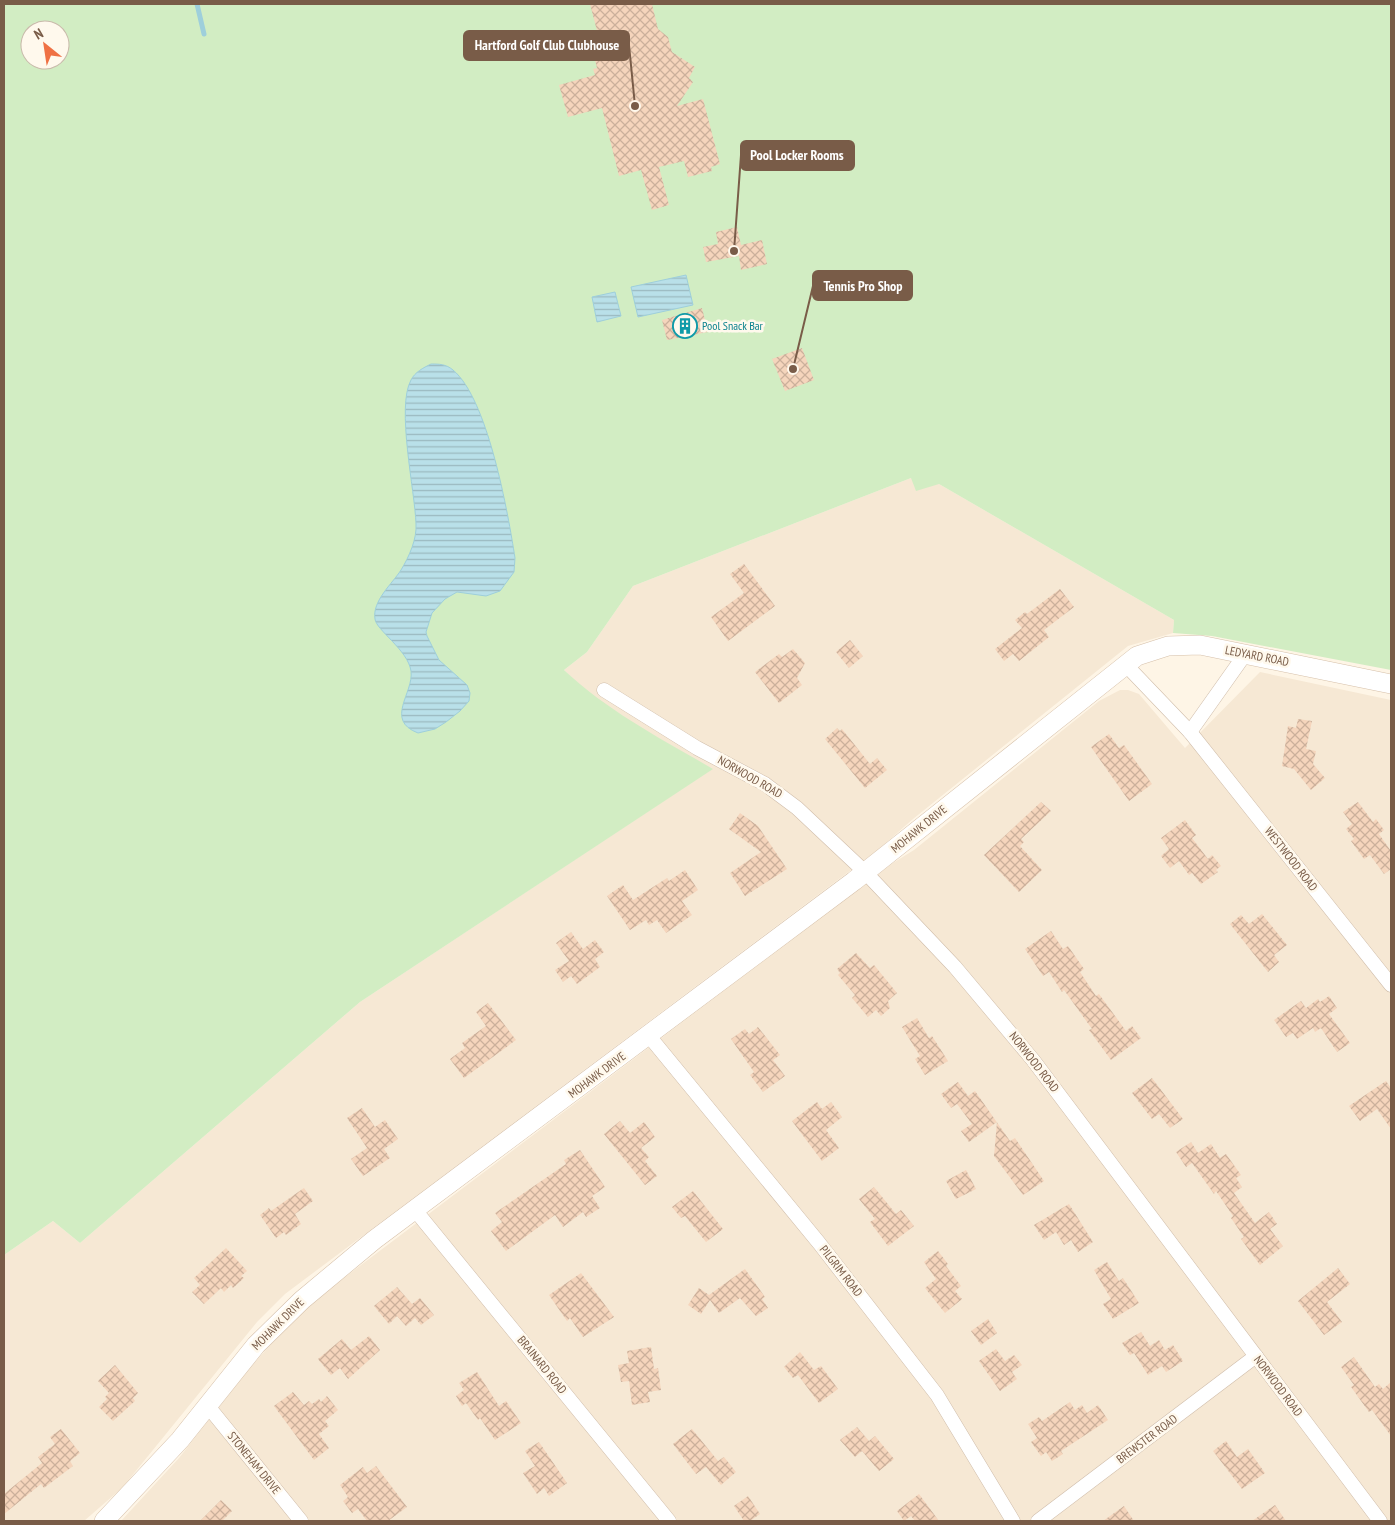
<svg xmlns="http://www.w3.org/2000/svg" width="1395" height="1525" viewBox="0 0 1395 1525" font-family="'PT Sans Narrow',sans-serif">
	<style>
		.residential { fill: #f6e8d4 }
		.green { fill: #d2edc3; fill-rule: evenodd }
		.water { fill: url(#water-rules); stroke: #9ecfdb }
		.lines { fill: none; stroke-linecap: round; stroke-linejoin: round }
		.stream { stroke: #9ecfdb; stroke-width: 5 }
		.building { fill: url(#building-cross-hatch) }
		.street-casing { stroke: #d0bdaa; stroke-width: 15 }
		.secondary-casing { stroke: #d6c0aa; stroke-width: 20 }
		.street { stroke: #fff; stroke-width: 14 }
		.secondary { stroke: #fff; stroke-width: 19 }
		.labels { text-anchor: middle; stroke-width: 5; stroke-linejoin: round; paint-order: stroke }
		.culture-label { font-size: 12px; fill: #0d838f; stroke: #fff9ed; text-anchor: start }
		.street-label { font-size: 12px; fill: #795c48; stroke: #fff9ed }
		.leader { fill: none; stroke: #795c48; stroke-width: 2 }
		.callout-dot { fill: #795c48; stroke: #fff9ed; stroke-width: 2 }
		.callout { fill: #795c48; stroke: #795c48; stroke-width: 2 }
		.callout-label { font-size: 14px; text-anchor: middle; font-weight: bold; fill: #fff }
	</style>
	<defs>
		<pattern id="water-rules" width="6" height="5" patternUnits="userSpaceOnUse" patternTransform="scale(1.25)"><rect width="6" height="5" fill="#b9e0e9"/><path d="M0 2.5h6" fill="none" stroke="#9bb9bf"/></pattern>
		<pattern id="building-cross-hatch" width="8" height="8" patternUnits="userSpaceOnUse" patternTransform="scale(1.25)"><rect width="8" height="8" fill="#f5d5bc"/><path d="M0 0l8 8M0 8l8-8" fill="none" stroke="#cbb09b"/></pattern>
	</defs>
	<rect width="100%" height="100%" fill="#fef5e6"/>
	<g class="residential">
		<path d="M911 478 939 484 1174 620 1173 633 1128 646 913 819 879 849 285 1294 257 1322 122 1488 84 1521H4V1255L53 1221 80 1243 360 1002 712 769 627 720 590 695 564 670 587 652 633 586Z"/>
		<path d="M1260 672 1391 700V1521H121L179 1458 248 1370 281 1333 320 1296 893 863 914 850 1099 701 1120 690H1128L1139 694 1185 748Z"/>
	</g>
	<path class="green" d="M4 4H1391V670L1212 636 1173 633 1174 620 939 484 916 491 911 478 633 586 587 652 564 670C609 712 660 738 713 769L360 1002 80 1243 53 1221 4 1255ZM30 30H60V60H30Z"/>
	<g class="water">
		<path d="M686 275 693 305 638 317 631 287Z"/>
		<path d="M615 292 621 316 597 322 592 297Z"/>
		<path d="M431 364C439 364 446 364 453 370 488 399 508 513 515 558L514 572 500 591 486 596 457 592 445 599 432 613 426 632 427 636 439 660 467 685 470 693 469 701 460 711 446 722 435 729 418 733C384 720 414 693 411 671 408 650 376 630 375 619 372 601 392 584 401 570 409 557 417 539 416 524 415 491 396 407 411 380 415 372 423 368 431 364Z"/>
	</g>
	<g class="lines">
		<path class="stream" d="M197 4 204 34"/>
	</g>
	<g class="building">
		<path d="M590 4H652L658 29 668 37 672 52 695 67 689 78 693 82 677 106 703 99 720 164 711 167 712 171 688 177 684 161 659 167 669 205 652 210 641 170 619 176 602 108 568 117 559 85 595 75 593 69 597 68 593 52 602 50Z"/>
		<path d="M737 227 741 245 762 240 767 264 741 270 739 256 706 262 703 247 718 244 716 232Z"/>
		<path d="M702 308 708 332 667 340 662 320Z"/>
		<path d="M802 348 814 380 785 391 772 359Z"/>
		<path d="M744 564 775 606 728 641 711 617 744 593 730 574Z"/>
		<path d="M1060 589 1074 607 1044 630 1049 637 1019 661 1013 654 1004 661 995 649 1022 628 1015 620 1025 612 1027 614Z"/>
		<path d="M850 640 863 656 849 668 836 652Z"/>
		<path d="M793 649 805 663 797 678 802 685 779 703 755 672 779 654 782 657Z"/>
		<path d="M1298 719 1312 721 1306 749 1316 751 1313 764 1325 778 1311 790 1294 769 1282 766 1288 726 1296 728Z"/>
		<path d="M837 728 840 731 842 729 870 764 877 758 887 770 865 788 825 739Z"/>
		<path d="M1109 734 1119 748 1124 745 1152 784 1129 801 1091 747Z"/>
		<path d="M1041 802 1051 811 1021 839 1024 842 1020 846 1042 870 1019 892 984 855Z"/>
		<path d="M1358 802 1373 822 1376 819 1384 830 1379 834 1391 851V869L1384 874 1370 855 1364 859 1351 841 1354 839 1346 829 1352 824 1343 812Z"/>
		<path d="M740 813 758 826 787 869 745 896 730 873 761 852 729 829Z"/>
		<path d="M1185 820 1196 835 1192 838 1208 859 1212 855 1221 866 1216 870 1218 872 1201 884 1192 873 1189 875 1179 861 1170 868 1161 856 1169 849 1161 838Z"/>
		<path d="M685 870 698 890 682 901 692 915 666 933 657 920 649 925 646 920 630 930 607 896 623 885 633 900 667 878 669 881Z"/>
		<path d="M1262 914 1287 945 1274 955 1279 962 1268 972 1230 924 1241 915 1249 924Z"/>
		<path d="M1051 931 1063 949 1068 946 1084 969 1080 972 1096 996 1099 994 1126 1031 1132 1026 1141 1038 1111 1060 1089 1030 1092 1029 1064 990 1062 992 1049 972 1043 976 1025 949Z"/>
		<path d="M571 932 583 949 595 940 604 952 595 959 600 967 577 984 571 976 563 982 555 970 569 961 556 943Z"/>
		<path d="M856 953 870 968 874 965 897 993 888 1001 890 1008 881 1016 876 1010 868 1017 852 998 855 995 838 975 840 973 837 969Z"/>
		<path d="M1329 996 1337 1008 1329 1014 1350 1043 1337 1052 1321 1028 1315 1032 1313 1028 1297 1039 1293 1033 1286 1037 1274 1020 1301 1001 1306 1008 1318 999 1320 1002Z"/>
		<path d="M488 1003 516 1040 464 1078 450 1059 465 1048 462 1043 486 1026 476 1012Z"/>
		<path d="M917 1018 929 1038 932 1036 948 1061 925 1075 915 1059 920 1056 902 1027Z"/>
		<path d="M758 1027 780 1055 773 1060 785 1076 763 1092 750 1075 754 1072 731 1039 745 1029 749 1034Z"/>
		<path d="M1152 1078 1183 1119 1170 1128 1159 1114 1152 1119 1132 1093Z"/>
		<path d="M1386 1081 1391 1088V1129L1377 1109 1360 1121 1349 1106Z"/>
		<path d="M958 1082 968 1096 975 1091 1010 1141 1015 1138 1044 1181 1023 1195 994 1156 997 1122 969 1142 961 1131 972 1124 957 1104 951 1108 941 1094Z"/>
		<path d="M817 1102 822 1109 831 1102 842 1117 826 1130 839 1148 822 1161 792 1121Z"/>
		<path d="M362 1108 375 1127 385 1120 398 1139 384 1149 390 1158 363 1176 351 1159 367 1148 347 1118Z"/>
		<path d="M620 1121 630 1133 644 1122 655 1137 641 1148 649 1157 645 1161 657 1176 645 1185 604 1134Z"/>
		<path d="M1191 1142 1198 1153 1211 1144 1220 1158 1226 1154 1241 1175 1236 1178 1242 1187 1234 1193 1255 1223 1269 1212 1277 1224 1270 1229 1283 1246 1260 1265 1241 1239 1244 1237 1231 1218 1233 1216 1216 1191 1214 1194 1192 1163 1186 1167 1176 1152Z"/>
		<path d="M580 1150 605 1187 592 1196 600 1208 586 1217 583 1212 563 1227 555 1215 506 1251 491 1231 502 1222 495 1213 566 1164 564 1160Z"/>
		<path d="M966 1170 976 1189 956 1199 946 1181Z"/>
		<path d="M874 1187 896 1214 901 1210 914 1226 888 1246 870 1222 875 1219 859 1199Z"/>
		<path d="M304 1188 313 1201 295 1214 301 1224 286 1235 284 1232 276 1238 260 1215 269 1208 271 1211Z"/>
		<path d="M693 1191 723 1229 706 1242 685 1216 681 1218 672 1207Z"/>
		<path d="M1069 1204 1093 1242 1078 1252 1071 1240 1064 1245 1056 1232 1044 1240 1034 1225Z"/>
		<path d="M226 1248 247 1271 241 1276 244 1278 233 1288 231 1285 224 1292 221 1288 204 1304 192 1292 200 1285 194 1278Z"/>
		<path d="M938 1251 948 1264 946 1266 961 1286 955 1291 962 1299 945 1313 925 1288 936 1279 924 1262Z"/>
		<path d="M1107 1262 1119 1281 1123 1278 1139 1303 1113 1319 1103 1304 1111 1299 1094 1270Z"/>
		<path d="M1338 1268 1350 1284 1327 1302 1342 1322 1324 1335 1298 1301Z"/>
		<path d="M745 1269 765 1297 762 1299 768 1308 756 1316 740 1298 719 1313 710 1300 701 1314 688 1305 699 1288 709 1295Z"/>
		<path d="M581 1273 614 1317 583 1337 570 1318 567 1321 549 1295Z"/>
		<path d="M397 1287 412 1304 420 1298 434 1315 421 1325 415 1318 406 1326 397 1316 389 1324 374 1306Z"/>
		<path d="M988 1319 997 1333 981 1345 971 1331Z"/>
		<path d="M1141 1332 1150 1346 1159 1340 1165 1350 1173 1345 1183 1361 1166 1372 1162 1366 1148 1375 1134 1353 1130 1355 1122 1343Z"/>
		<path d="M369 1336 380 1350 348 1379 340 1368 331 1375 318 1359 342 1339 351 1350Z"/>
		<path d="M651 1347 654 1369 658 1368 661 1390 648 1392 650 1402 632 1405 629 1381 621 1382 618 1365 629 1363 627 1351Z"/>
		<path d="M996 1349 1005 1361 1014 1355 1022 1365 1012 1372 1017 1379 1000 1391 979 1361Z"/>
		<path d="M800 1352 814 1370 821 1366 838 1389 819 1403 798 1375 793 1378 784 1367Z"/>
		<path d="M1354 1357 1375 1387 1379 1384 1383 1389 1391 1382V1436L1372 1410 1369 1412 1351 1387 1354 1385 1341 1367Z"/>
		<path d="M115 1365 138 1393 133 1398 135 1401 113 1421 99 1407 107 1399 105 1397 109 1393 98 1381Z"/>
		<path d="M477 1372 499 1406 506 1401 521 1423 495 1440 480 1418 478 1420 466 1403 462 1406 456 1396 464 1390 459 1383Z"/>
		<path d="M293 1392 304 1405 309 1401 312 1404 319 1399 321 1402 327 1396 338 1410 325 1421 329 1426 319 1434 329 1448 314 1460 274 1406Z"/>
		<path d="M1070 1402 1075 1410 1082 1405 1087 1413 1098 1405 1108 1420 1061 1451 1063 1454 1052 1461 1046 1452 1041 1456 1031 1442 1037 1438 1028 1424 1039 1417 1042 1421Z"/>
		<path d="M857 1427 869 1441 875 1436 894 1459 879 1471 862 1451 855 1457 840 1440Z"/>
		<path d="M61 1429 80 1453 70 1461 73 1466 44 1488 41 1484 4 1514V1494L42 1463 38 1457 55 1444 50 1437Z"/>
		<path d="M692 1429 718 1461 724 1457 736 1472 721 1485 706 1467 696 1474 673 1444Z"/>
		<path d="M1226 1441 1237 1457 1248 1449 1265 1473 1242 1489 1213 1451Z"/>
		<path d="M539 1442 567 1483 549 1496 544 1488 537 1494 523 1473 535 1466 525 1451Z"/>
		<path d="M376 1466 407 1507 388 1521H367L358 1509 352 1513 343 1501 348 1497 340 1485 363 1467 367 1473Z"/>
		<path d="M919 1494 939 1521H915L911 1516 904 1521 897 1511Z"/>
		<path d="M748 1496 760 1514 750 1521H744L734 1506Z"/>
		<path d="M221 1500 232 1511 222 1521H200Z"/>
		<path d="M1275 1505 1286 1521H1252Z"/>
		<path d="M1124 1506 1134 1521H1103Z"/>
	</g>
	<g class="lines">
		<defs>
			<g id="street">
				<path d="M1125 664 1190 732 1391 985"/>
				<path d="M604 690 697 748 765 784 797 808 865 872 955 967 1033 1060 1380 1521"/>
				<path d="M1190 732 1246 653"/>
				<path d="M649 1036 819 1243 937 1395 1013 1521"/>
				<path d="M415 1210 669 1521"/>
				<path d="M207 1405 301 1521"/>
				<path d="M1038 1521 1256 1356"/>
			</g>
			<path id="secondary" d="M104 1521 180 1440 256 1345 302 1300 374 1240 854 881 1137 656 1168 646 1200 645 1391 684"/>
		</defs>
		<use href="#street" class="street-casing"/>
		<use href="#secondary" class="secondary-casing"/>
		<use href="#street" class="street"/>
		<use href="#secondary" class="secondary"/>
	</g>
	<defs>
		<symbol id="building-ring" viewBox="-11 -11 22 22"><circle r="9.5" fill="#fff9ed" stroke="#0f9aa8" stroke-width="1.5"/><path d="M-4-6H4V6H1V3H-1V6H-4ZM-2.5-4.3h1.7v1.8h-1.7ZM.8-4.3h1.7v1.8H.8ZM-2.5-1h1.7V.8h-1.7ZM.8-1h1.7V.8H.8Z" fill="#0f9aa8"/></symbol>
	</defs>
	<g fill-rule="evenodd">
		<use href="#building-ring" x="671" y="312" width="28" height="28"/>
	</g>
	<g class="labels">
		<g class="culture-label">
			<text x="702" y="330">Pool Snack Bar</text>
		</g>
		<g class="street-label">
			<text transform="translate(1257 656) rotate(11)" y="4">LEDYARD ROAD</text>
			<text transform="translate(750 777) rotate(30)" y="4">NORWOOD ROAD</text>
			<text transform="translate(919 829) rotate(-39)" y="4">MOHAWK DRIVE</text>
			<text transform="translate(1291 859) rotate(52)" y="4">WESTWOOD ROAD</text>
			<text transform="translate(1034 1062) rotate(52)" y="4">NORWOOD ROAD</text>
			<text transform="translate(597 1075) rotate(-37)" y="4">MOHAWK DRIVE</text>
			<text transform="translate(841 1271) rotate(52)" y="4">PILGRIM ROAD</text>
			<text transform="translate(278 1324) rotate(-45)" y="4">MOHAWK DRIVE</text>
			<text transform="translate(542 1365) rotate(51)" y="4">BRAINARD ROAD</text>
			<text transform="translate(1278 1386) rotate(53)" y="4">NORWOOD ROAD</text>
			<text transform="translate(1147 1439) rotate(-37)" y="4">BREWSTER ROAD</text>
			<text transform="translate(254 1463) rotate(51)" y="4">STONEHAM DRIVE</text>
		</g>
	</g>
	<path class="leader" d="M635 106L629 45M734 251L741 155M793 369L813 286"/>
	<g class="callout-dot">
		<circle cx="635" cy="106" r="5"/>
		<circle cx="734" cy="251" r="5"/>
		<circle cx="793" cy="369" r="5"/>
	</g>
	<g class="callout">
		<rect x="464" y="31" width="165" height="29" rx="5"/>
		<rect x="741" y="141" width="113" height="29" rx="5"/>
		<rect x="813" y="271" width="99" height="29" rx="5"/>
	</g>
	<g class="callout-label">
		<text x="547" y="50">Hartford Golf Club Clubhouse</text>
		<text x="797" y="160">Pool Locker Rooms</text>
		<text x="863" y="291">Tennis Pro Shop</text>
	</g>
	<rect width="1395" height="1525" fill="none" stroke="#795c48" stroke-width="10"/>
	<g transform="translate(45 45) rotate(330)"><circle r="24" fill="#fff9ed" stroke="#c9baab"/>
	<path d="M0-4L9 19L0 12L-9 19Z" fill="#ef7144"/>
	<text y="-8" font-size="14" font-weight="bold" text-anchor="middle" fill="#795c48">N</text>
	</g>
</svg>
